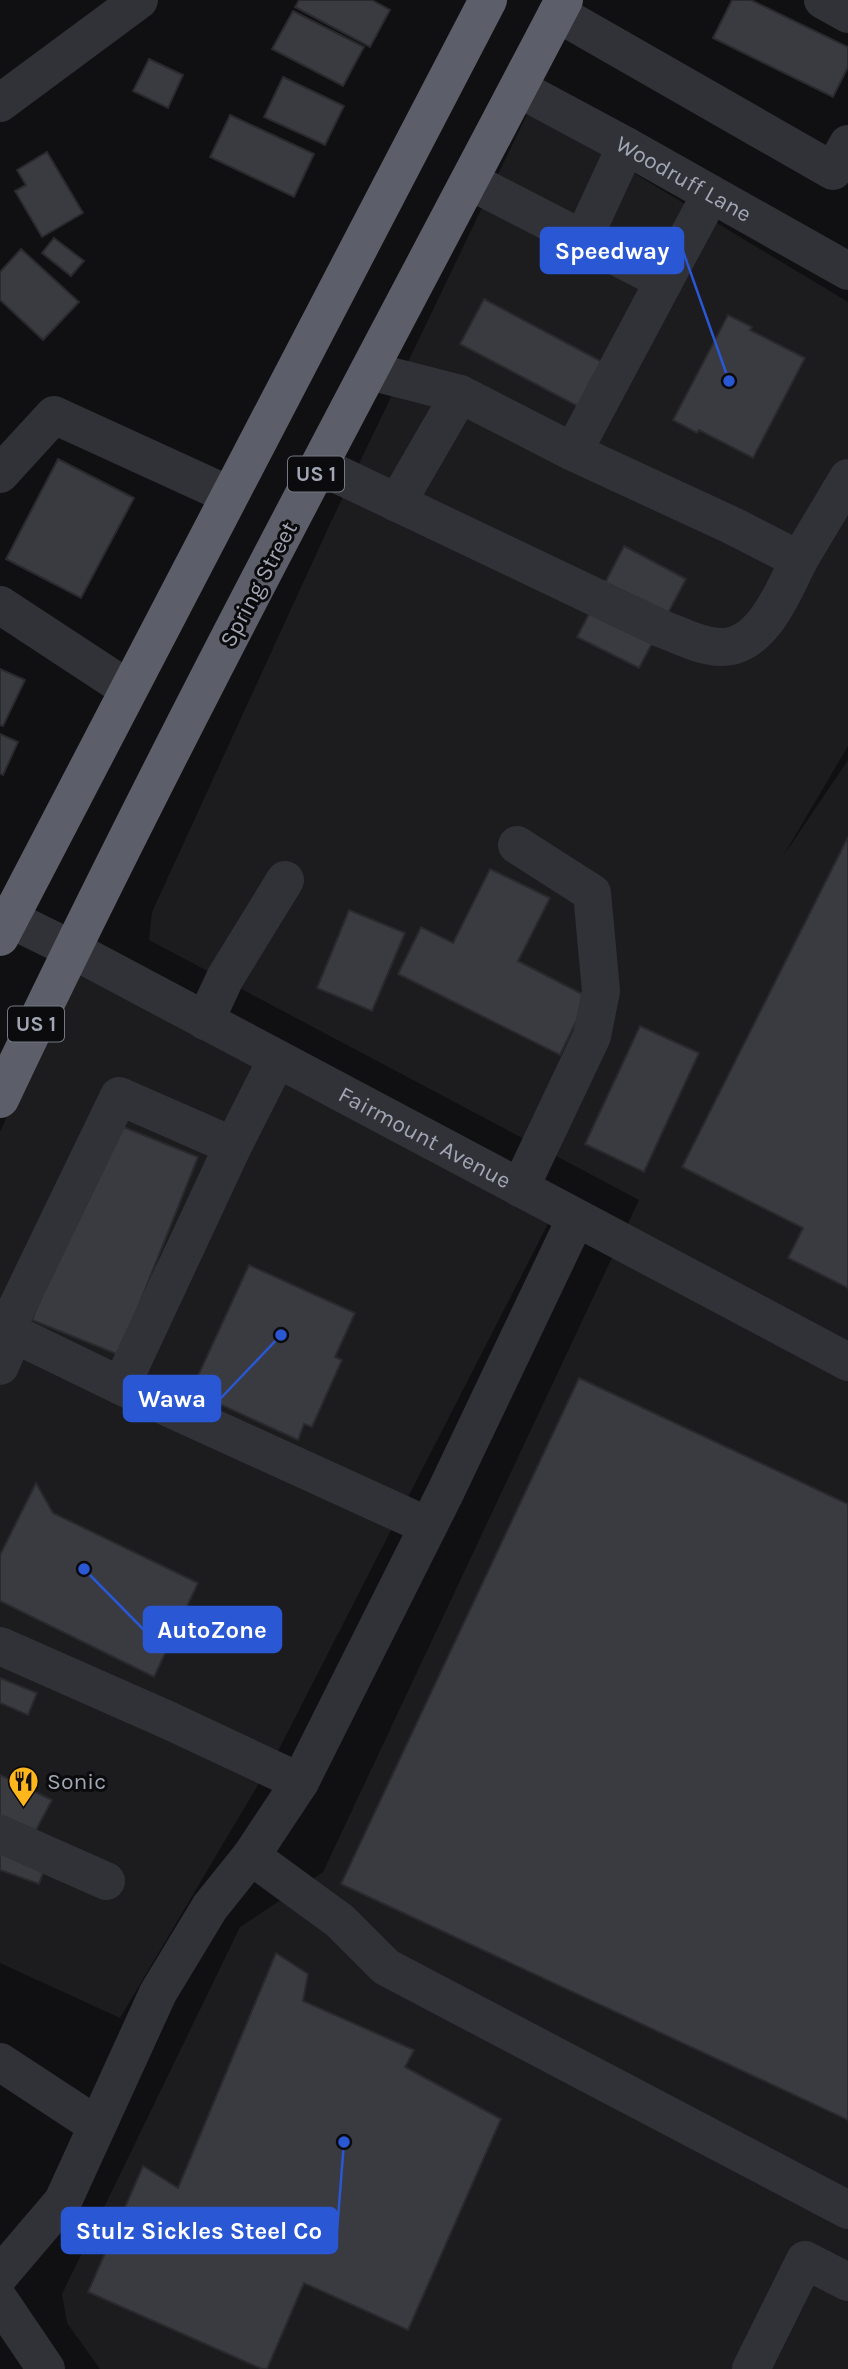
<svg xmlns="http://www.w3.org/2000/svg" width="848" height="2369" viewBox="0 0 848 2369" font-family="Karla,sans-serif">
	<style>
		.built { fill: #1c1c1f }
		.building { fill: #3a3b40; stroke: #2a2a2e; stroke-width: 2 }
		.lines { fill: none; stroke-linecap: round; stroke-linejoin: round }
		.minor { stroke: #313237; stroke-width: 38 }
		.highway { stroke: #5c5f69; stroke-width: 38 }
		.labels { text-anchor: middle; stroke-width: 6; stroke-linejoin: round; paint-order: stroke }
		.shield { fill: #0b0b0d; stroke: #737882; stroke-width: 2 }
		.shield-label { font-size: 21px; font-weight: bold; fill: #a0a6b4 }
		.street-label { font-size: 23px; fill: #a0a6b4; stroke: #0b0b0d }
		.poi-label { font-size: 23px; fill: #a0a6b4; stroke: #0b0b0d; text-anchor: start }
		.leader { fill: none; stroke: #2a57d4; stroke-width: 2.5 }
		.callout-dot { fill: #2a57d4; stroke: #0b0b0d; stroke-width: 2.5 }
		.callout { fill: #2a57d4; stroke: #2a57d4; stroke-width: 2.5 }
		.callout-label { font-size: 24px; text-anchor: middle; font-weight: bold; fill: #fff }
	</style>
	<rect width="100%" height="100%" fill="#101012"/>
	<g class="built">
		<path d="M529 110 848 302V746L782 858 848 760V2369H100L67 2323 62 2294 240 1927 323 1872 639 1200 149 940 152 912 330 524Z"/>
		<path d="M75 962 552 1216 278 1751 120 2018 0 1963V1132Z"/>
	</g>
	<g class="building">
		<path d="M299 0H372L390 10 370 47 295 7Z"/>
		<path d="M732 0H751L848 47V67L833 97 713 38Z"/>
		<path d="M293 11 364 47 343 86 272 49Z"/>
		<path d="M149 59 183 75 168 108 133 91Z"/>
		<path d="M283 77 344 106 325 145 264 117Z"/>
		<path d="M230 115 314 154 294 197 210 157Z"/>
		<path d="M47 152 83 213 42 237 15 191 26 185 17 170Z"/>
		<path d="M54 238 84 261 71 276 42 253Z"/>
		<path d="M21 249 79 302 43 340 0 300V272Z"/>
		<path d="M484 299 606 364 583 409 460 344Z"/>
		<path d="M728 315 752 327 750 330 805 358 753 458 699 430 697 433 673 420Z"/>
		<path d="M58 459 134 498 81 598 6 559Z"/>
		<path d="M624 546 686 579 639 668 577 637Z"/>
		<path d="M0 669 25 680 3 726 0 725Z"/>
		<path d="M0 734 18 742 3 775 0 773Z"/>
		<path d="M848 837V1288L788 1258 803 1228 682 1167Z"/>
		<path d="M490 869 550 898 518 961 588 997 560 1055 398 974 421 927 453 943Z"/>
		<path d="M349 910 405 933 372 1011 317 988Z"/>
		<path d="M640 1026 699 1053 644 1172 585 1144Z"/>
		<path d="M111 1122 198 1157 119 1355 32 1320Z"/>
		<path d="M249 1265 355 1313 335 1357 342 1360 312 1427 304 1424 298 1440 191 1391Z"/>
		<path d="M579 1378 848 1504V2120L341 1884Z"/>
		<path d="M36 1483 53 1513 198 1583 154 1677 0 1601V1555Z"/>
		<path d="M0 1678 37 1693 28 1715 0 1703Z"/>
		<path d="M0 1775 52 1800 35 1832 0 1816Z"/>
		<path d="M0 1844 47 1861 39 1884 0 1870Z"/>
		<path d="M276 1953 308 1974 303 2001 414 2050 405 2067 501 2119 408 2330 304 2283 267 2369H262L88 2292 143 2166 178 2188Z"/>
	</g>
	<g class="lines">
		<g class="minor">
			<path d="M823 0 848 14"/>
			<path d="M557 13 833 171 848 144"/>
			<path id="s1" d="M518 88 626 146 848 271"/>
			<path d="M0 103 139 0"/>
			<path d="M470 181 664 281 711 194"/>
			<path d="M583 239 626 146"/>
			<path d="M370 371 460 394 573 452 733 526 799 560 848 478"/>
			<path d="M573 452 664 281"/>
			<path d="M320 466 660 628C679 635 703 648 723 647 763 646 784 590 799 560"/>
			<path d="M0 474 54 415 229 495"/>
			<path d="M397 503 460 394"/>
			<path d="M0 605 128 689"/>
			<path d="M517 845 592 893 601 991 592 1036 520 1188"/>
			<path id="s2" d="M0 914 71 949 848 1362"/>
			<path d="M205 1021 225 978 285 880"/>
			<path d="M233 1146 119 1096 6 1330 121 1386 233 1146 277 1059"/>
			<path d="M0 1366 14 1333"/>
			<path d="M121 1386 428 1526"/>
			<path d="M0 1646 170 1721 300 1782"/>
			<path d="M0 1834 106 1881"/>
			<path d="M251 1856 340 1921 386 1967 848 2210"/>
			<path d="M0 2062 96 2125"/>
			<path d="M0 2275 63 2201 158 1993 210 1907 251 1856 300 1782 445 1493 576 1218"/>
			<path d="M0 2301 46 2369"/>
			<path d="M751 2369 805 2260 848 2282"/>
		</g>
		<g class="highway">
			<path d="M0 937 488 0"/>
			<path d="M0 1099C176 727 373 365 564 0"/>
		</g>
	</g>
	<defs>
		<symbol id="restaurant-pin" viewBox="-11 -11 22 30"><path d="M0 17L-7.5 6A9.5 9.5 0 1 1 7.5 6Z" fill="#ffb61b" stroke="#0b0b0d"/><path d="M-5-6h1v4h1v-4h1v4h1v-4h1v5L-1.5 .5V6h-2V.5L-5-1ZM5-6V6H3V1.5H1.5Q1.5-4 5-6Z" fill="#111"/></symbol>
	</defs>
	<g fill-rule="evenodd">
		<use href="#restaurant-pin" x="6" y="1764" width="35" height="47"/>
	</g>
	<g class="labels">
		<g class="shield">
			<rect x="288" y="456.5" width="56" height="35" rx="5"/>
			<rect x="8" y="1006.5" width="56" height="35" rx="5"/>
		</g>
		<g class="shield-label">
			<text x="316" y="481">US 1</text>
			<text x="36" y="1031">US 1</text>
		</g>
		<g class="street-label">
			<text dy="8" stroke="none"><textPath href="#s1" startOffset="189">Woodruff Lane</textPath></text>
			<text transform="translate(258 584) rotate(-62)" y="8">Spring Street</text>
			<text dy="8" stroke="none"><textPath href="#s2" startOffset="480">Fairmount Avenue</textPath></text>
		</g>
		<g class="poi-label">
			<text x="47" y="1789">Sonic</text>
		</g>
	</g>
	<path class="leader" d="M729 381L683 251M281 1335L220 1399M84 1569L144 1630M344 2142L337 2231"/>
	<g class="callout-dot">
		<circle cx="729" cy="381" r="7"/>
		<circle cx="281" cy="1335" r="7"/>
		<circle cx="84" cy="1569" r="7"/>
		<circle cx="344" cy="2142" r="7"/>
	</g>
	<g class="callout">
		<rect x="541" y="228" width="142" height="45" rx="7"/>
		<rect x="124" y="1376" width="96" height="45" rx="7"/>
		<rect x="144" y="1607" width="137" height="45" rx="7"/>
		<rect x="62" y="2208" width="275" height="45" rx="7"/>
	</g>
	<g class="callout-label">
		<text x="612" y="259">Speedway</text>
		<text x="172" y="1407">Wawa</text>
		<text x="212" y="1638">AutoZone</text>
		<text x="199" y="2239">Stulz Sickles Steel Co</text>
	</g>
</svg>
